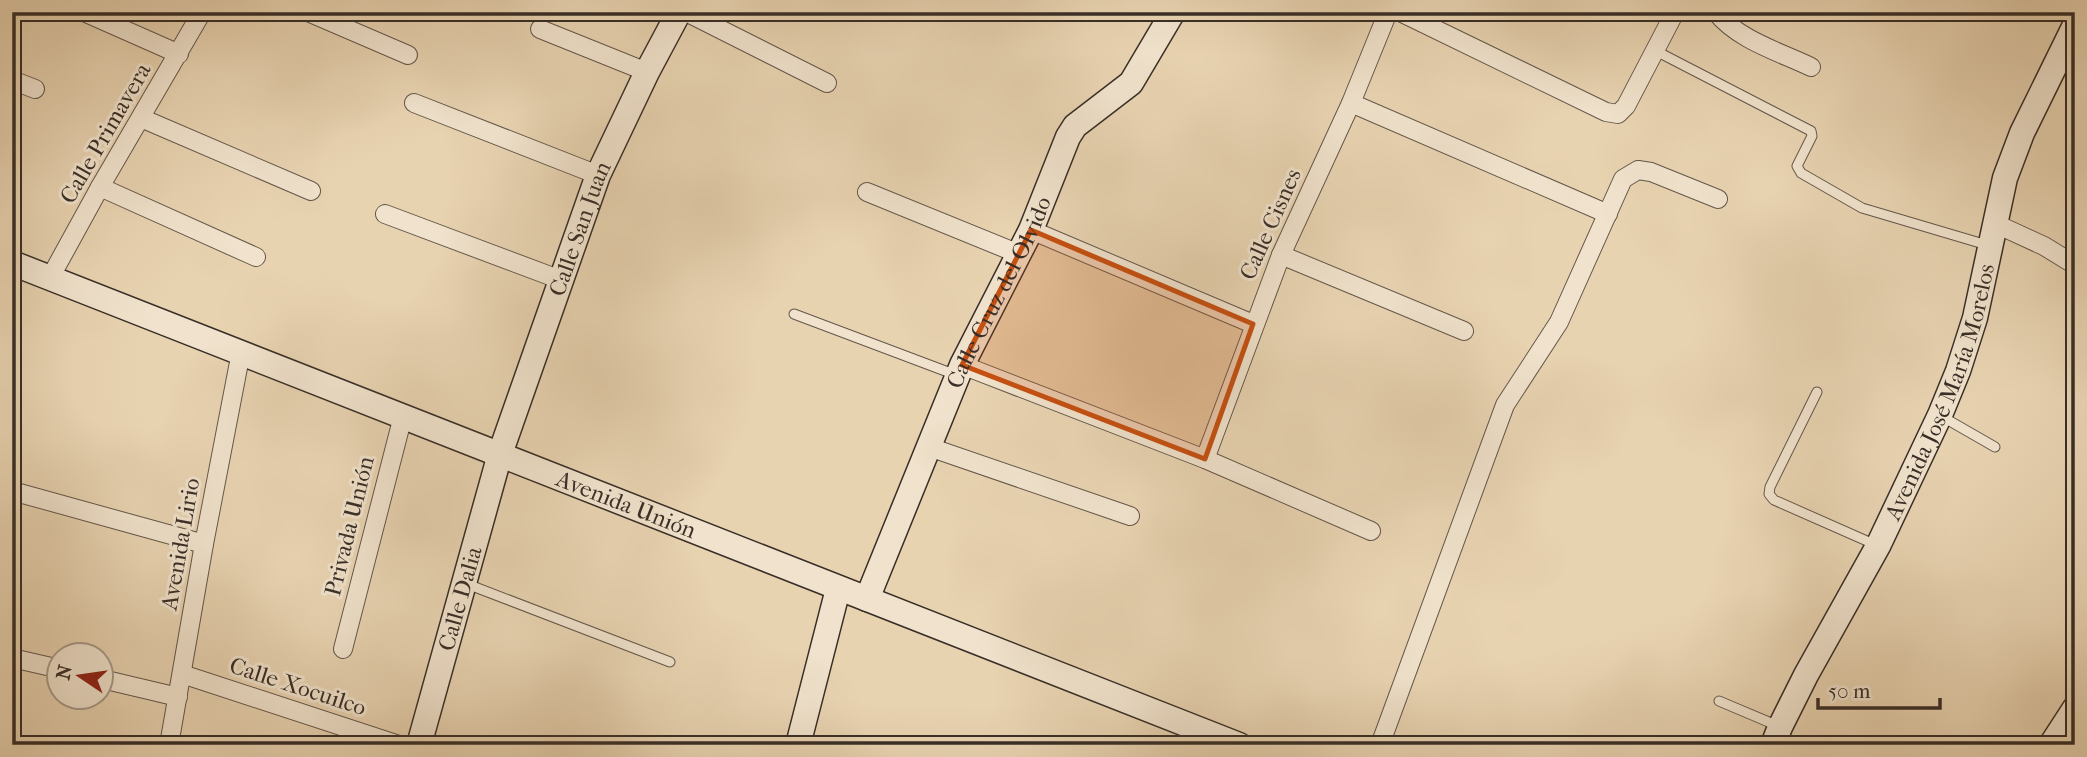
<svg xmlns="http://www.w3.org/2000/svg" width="2087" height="757" viewBox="0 0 2087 757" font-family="'IM FELL French Canon',serif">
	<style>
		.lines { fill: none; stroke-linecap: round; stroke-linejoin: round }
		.lane-casing { stroke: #64574a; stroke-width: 11 }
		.street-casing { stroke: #64574a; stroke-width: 20 }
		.secondary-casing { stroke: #382e27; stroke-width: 27 }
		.lane { stroke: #f0e2cc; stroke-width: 9 }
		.street { stroke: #f0e2cc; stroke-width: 18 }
		.secondary { stroke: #f0e2cc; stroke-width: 24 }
		.marked { fill: #c55011; fill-opacity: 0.2; stroke: #c55011; stroke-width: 5; stroke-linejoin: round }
		.labels { text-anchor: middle; stroke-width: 6; stroke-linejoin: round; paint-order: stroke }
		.street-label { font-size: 23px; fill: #382e27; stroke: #f0e2cc }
	</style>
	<rect width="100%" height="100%" fill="#e8d3b1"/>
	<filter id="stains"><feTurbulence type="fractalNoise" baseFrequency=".00286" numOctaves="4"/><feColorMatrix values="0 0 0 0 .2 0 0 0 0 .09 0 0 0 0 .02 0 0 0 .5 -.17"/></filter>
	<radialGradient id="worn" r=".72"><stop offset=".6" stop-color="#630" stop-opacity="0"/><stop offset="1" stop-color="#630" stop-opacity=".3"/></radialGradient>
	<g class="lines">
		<defs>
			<g id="lane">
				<path d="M1656 51 1811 131 1812 136 1797 166 1801 173 1862 208 1987 245"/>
				<path d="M794 314 956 375"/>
				<path d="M1817 392 1770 487 1769 494 1774 500 1876 545"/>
				<path d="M1941 416 1995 447"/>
				<path d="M467 584 670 662"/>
				<path d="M1719 701 1778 726"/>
			</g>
			<g id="street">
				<path d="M84 12 179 54"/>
				<path d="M308 12 408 55"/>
				<path d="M686 12 827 83"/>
				<path d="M1400 12 1606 112 1618 114 1626 106 1675 12"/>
				<path d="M1716 12C1738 40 1780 52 1811 67"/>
				<path d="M540 29 647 72"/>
				<path d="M12 80 35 89"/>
				<path d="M414 103 598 175"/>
				<path d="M1351 103 1608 214"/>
				<path d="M141 118 311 191"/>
				<path d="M100 187 256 257"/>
				<path d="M867 192 1019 254"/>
				<path d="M385 214 561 280"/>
				<path d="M1994 223 2044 246 2075 265"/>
				<path d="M1031 230 1253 324"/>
				<path d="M1281 255 1464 331"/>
				<path d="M50 278 100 187 202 12"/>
				<path d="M962 365 1205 459 1371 531"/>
				<path d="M929 447 1130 516"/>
				<path d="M1205 459 1281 255 1351 103 1388 12"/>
				<path d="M12 491 204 544"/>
				<path d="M343 649 403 416"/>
				<path d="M12 658 60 669"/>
				<path d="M182 674 399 745"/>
				<path d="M102 679 178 697"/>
				<path d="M169 745 204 544 241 352"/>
				<path d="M1380 745 1505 405 1559 322 1623 179 1638 170 1651 172 1718 199"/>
			</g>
			<g id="secondary">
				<path id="s1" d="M12 263 1239 745"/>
				<path id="s2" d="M867 599 962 365 1031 230 1068 137 1075 126 1131 83 1173 12"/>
				<path id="s3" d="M419 745 500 454 598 175 647 72 679 12"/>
				<path d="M798 745 838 589"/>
				<path id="s4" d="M1773 745 1780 727 1806 675 1878 546 1940 415 1958 371 1975 318 2005 178 2022 133 2075 25"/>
				<path d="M2051 745 2075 708"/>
			</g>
		</defs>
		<use href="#lane" class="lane-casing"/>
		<use href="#street" class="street-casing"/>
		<use href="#secondary" class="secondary-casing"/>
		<use href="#lane" class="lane"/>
		<use href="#street" class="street"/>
		<use href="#secondary" class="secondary"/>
	</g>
	<path class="marked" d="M1031 230 1253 324 1205 459 962 365Z"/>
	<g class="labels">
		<g class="street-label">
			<text transform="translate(105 133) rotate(-60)" y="8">Calle Primavera</text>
			<text transform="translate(1270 224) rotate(-66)" y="8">Calle Cisnes</text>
			<text dy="8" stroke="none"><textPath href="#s3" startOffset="541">Calle San Juan</textPath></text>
			<text dy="8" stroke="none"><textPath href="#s2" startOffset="334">Calle Cruz del Olvido</textPath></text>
			<text dy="8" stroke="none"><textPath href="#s4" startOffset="392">Avenida José María Morelos</textPath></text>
			<text dy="8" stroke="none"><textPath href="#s1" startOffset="660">Avenida Unión</textPath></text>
			<text transform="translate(349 526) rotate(-76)" y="8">Privada Unión</text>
			<text transform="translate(180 544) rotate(-80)" y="8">Avenida Lirio</text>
			<text dy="8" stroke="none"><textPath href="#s3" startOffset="152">Calle Dalia</textPath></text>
			<text transform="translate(298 686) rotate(18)" y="8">Calle Xocuilco</text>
		</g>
	</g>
	<rect width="2087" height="757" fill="none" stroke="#e8d3b1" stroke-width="42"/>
	<rect x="14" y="14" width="2059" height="729" fill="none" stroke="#382e27" stroke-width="3.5"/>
	<rect x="21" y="21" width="2045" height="715" fill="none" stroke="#382e27" stroke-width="2"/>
	<g transform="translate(80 676) rotate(283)"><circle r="33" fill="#f0e2cc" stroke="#a69a8a" stroke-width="2"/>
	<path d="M0-5L12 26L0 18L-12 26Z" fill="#8f2418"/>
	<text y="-10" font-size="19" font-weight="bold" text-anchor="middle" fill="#382e27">N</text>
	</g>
	<path d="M1818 698v10h122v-10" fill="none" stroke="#382e27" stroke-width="3.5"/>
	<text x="1828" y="698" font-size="21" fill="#382e27" stroke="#f0e2cc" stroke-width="5" paint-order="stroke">50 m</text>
	<rect width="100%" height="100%" filter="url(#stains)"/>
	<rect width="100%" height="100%" fill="url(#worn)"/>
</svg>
